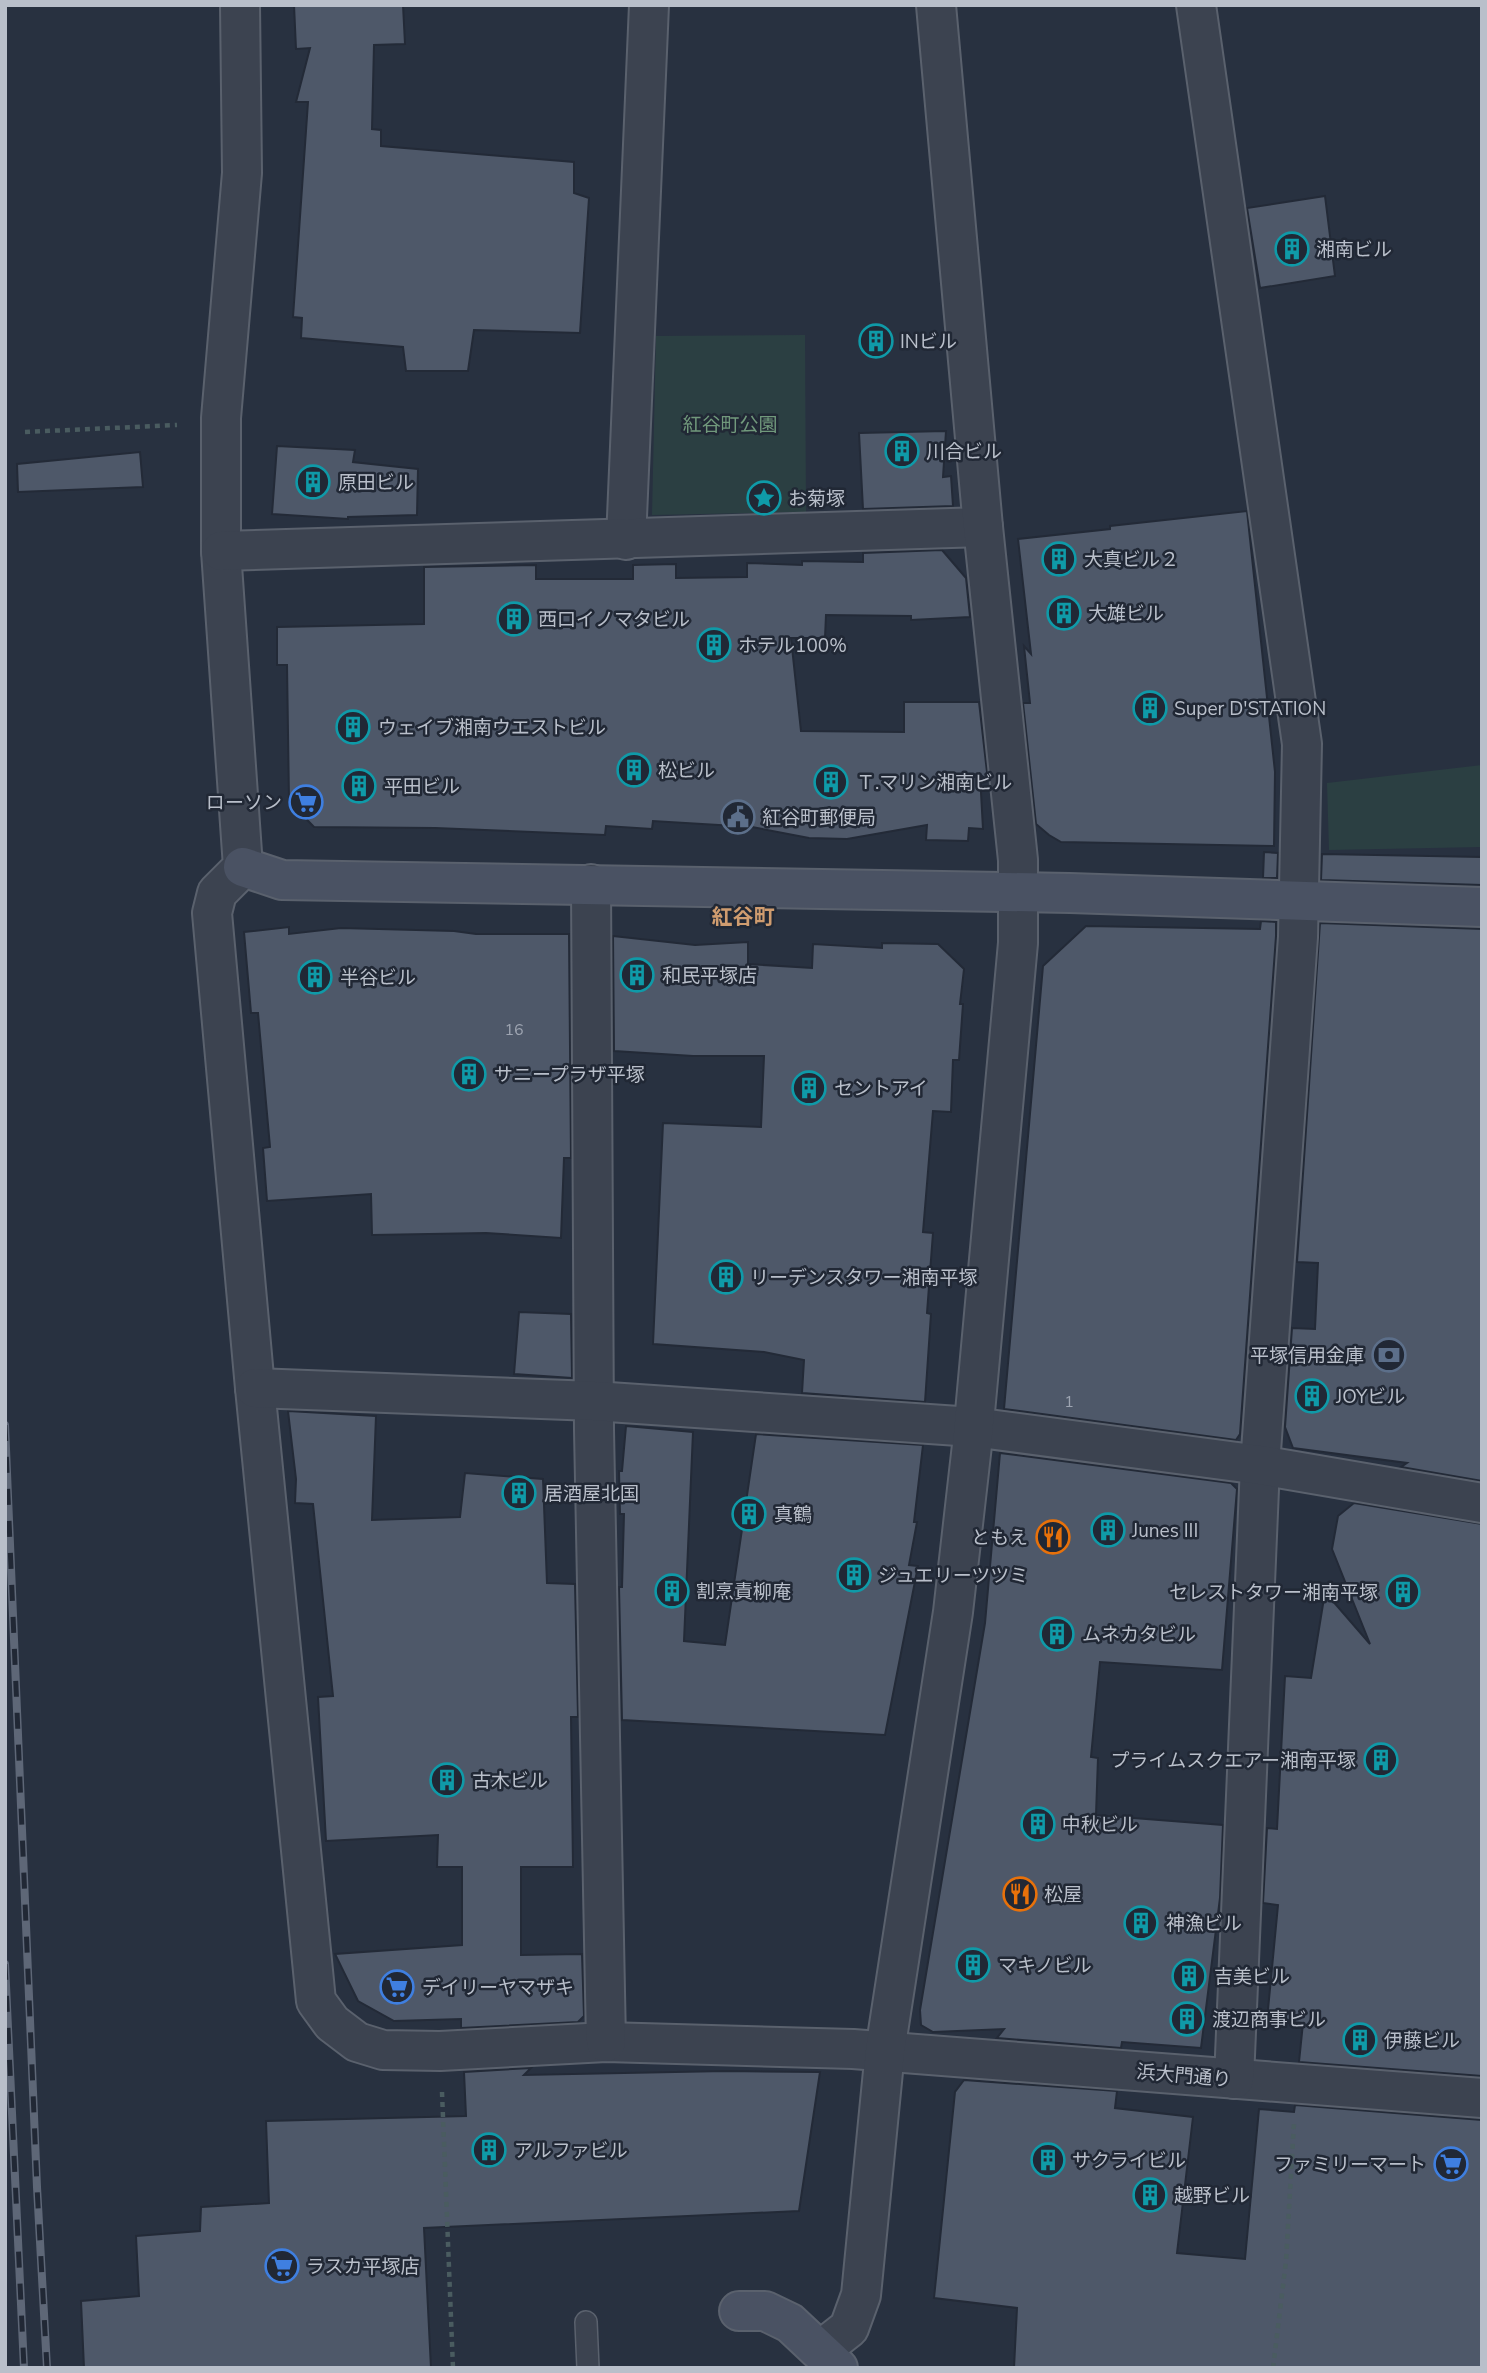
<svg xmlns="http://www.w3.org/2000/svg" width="1487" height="2373" viewBox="0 0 1487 2373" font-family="'Nunito Sans','Noto Sans JP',sans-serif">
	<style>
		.green { fill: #2b3f42 }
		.building { fill: #4e5869; stroke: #232a37; stroke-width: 2 }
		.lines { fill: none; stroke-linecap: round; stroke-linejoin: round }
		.lane-casing { stroke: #5a616d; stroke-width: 24 }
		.street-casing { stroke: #5a616d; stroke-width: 42 }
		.secondary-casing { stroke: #5a616d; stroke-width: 42 }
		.path { stroke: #4a5c60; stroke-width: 4.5; stroke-dasharray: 5 5; stroke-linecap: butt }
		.lane { stroke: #3c4350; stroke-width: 21 }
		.street { stroke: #3c4350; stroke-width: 38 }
		.secondary { stroke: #4a5263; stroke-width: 38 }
		.rail-casing { stroke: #5e6777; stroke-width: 8 }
		.rail { stroke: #212835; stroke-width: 5; stroke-dasharray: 16; stroke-linecap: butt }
		.labels { text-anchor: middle; stroke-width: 5; stroke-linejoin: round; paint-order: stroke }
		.number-label { font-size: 16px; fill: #9ea5b2 }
		.poi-label { font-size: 19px; fill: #b9bfca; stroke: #212835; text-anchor: start }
		.park-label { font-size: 19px; fill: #71997c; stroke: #212835 }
		.street-label { font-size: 19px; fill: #b9bfca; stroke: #212835 }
		.neighbourhood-label { font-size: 21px; font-weight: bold; fill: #cf9c6f; stroke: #212835 }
	</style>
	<rect width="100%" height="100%" fill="#283140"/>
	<g class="green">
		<path d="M805 335 806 512 652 515 656 336Z"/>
		<path d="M1482 765V847L1329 850 1327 783Z"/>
	</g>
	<g class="building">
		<path d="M294 5H403L405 44 374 45 372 129 381 130V146L574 162V193L589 198 580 333 474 330 468 371H406L403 347 301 338 302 318 293 317 308 102H296L310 48 296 49Z"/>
		<path d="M1325 196 1335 276 1260 288 1247 208Z"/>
		<path d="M946 431 943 477 951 476 953 506 863 509 859 433Z"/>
		<path d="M277 446 355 450 353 462 418 469 417 515 348 517V519L272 514Z"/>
		<path d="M140 452 143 487 18 492 17 464Z"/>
		<path d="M1247 511 1275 772 1274 846 1061 842 1049 835 1036 824 1023 703H1030L1024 646 1031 654 1018 539 1110 529V526Z"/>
		<path d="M942 550 966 578 970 617 911 620V616L826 615 825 638H791L801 731 904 732V702H979L988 781 980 774 983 829 969 828 968 841 926 840 927 825 847 839 809 838 752 827 653 821 652 829 606 826 605 835 435 828 314 827 289 801 287 665H277V627L424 624V567L536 565V579H633V565L676 564V578L747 577V563L802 565V561L863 562V553Z"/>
		<path d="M1264 852 1278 853 1277 878H1263Z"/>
		<path d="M1322 854 1482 857V885L1321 880Z"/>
		<path d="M1261 921 1276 922V936L1240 1434 1236 1440 1004 1409 1043 966 1086 926 1260 929Z"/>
		<path d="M1320 923 1482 929V1481L1401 1467 1407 1463 1293 1448 1285 1427 1292 1328 1315 1329 1318 1263 1297 1262Z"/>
		<path d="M289 927V934L341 928 454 931 476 934H569L571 1158H564L561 1238 486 1233 372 1235 371 1194 267 1201 263 1148 270 1147 258 1013H251L244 932Z"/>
		<path d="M613 936 695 945 748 942V964L812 968 813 944 882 948V943L938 944 964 969 960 1004H963L959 1060H953L951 1112 933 1111 923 1232 933 1233 927 1313 931 1314 925 1402 802 1393 804 1360 764 1352 653 1344 663 1123 761 1127 764 1056H693L614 1051Z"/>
		<path d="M519 1312 571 1314 572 1378 514 1374Z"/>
		<path d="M288 1411 376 1416 372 1520 460 1517 465 1473 543 1479 547 1583 575 1584 578 1717H571L573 1867H521V1955L582 1954 584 2016 578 2022 461 2028V2019L394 2021 358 2001 335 1954 462 1945V1867H437L438 1835 326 1841 318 1697 333 1696 313 1504 295 1503 296 1479Z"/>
		<path d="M626 1426 693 1432 684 1641 725 1645 756 1434 923 1445 914 1522H917L909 1565 918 1566 885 1735 622 1720 619 1587H622L624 1514H620L619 1471H622Z"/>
		<path d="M1000 1453 1231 1483 1237 1489 1222 1670 1100 1662 1091 1757 1098 1758 1096 1815 1223 1825 1220 1898 1201 2048 1122 2042 1121 2048 997 2038 1004 2029 933 2032 921 2025 920 2010 985 1623Z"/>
		<path d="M1354 1503 1482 1524V2076L1299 2062 1303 2023 1267 2020 1278 1905 1263 1903 1267 1828 1277 1829 1285 1676 1311 1678 1325 1592 1370 1644 1332 1549 1338 1516Z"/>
		<path d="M531 2068 524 2075 726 2071 820 2072 799 2211 424 2228 431 2368H84L81 2301 139 2296 136 2236 200 2231 201 2207 269 2203 266 2121 466 2116 464 2072Z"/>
		<path d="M964 2080 1117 2091 1115 2108 1193 2117 1177 2253 1245 2259 1259 2109 1294 2112 1295 2105 1482 2120V2368H1014L1017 2308 934 2298 955 2092Z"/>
	</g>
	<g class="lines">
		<defs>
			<path id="lane" d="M586 2322 588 2368"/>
			<g id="street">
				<path d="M240 5 242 173 221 418V551L243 867 217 893 212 913 255 1388 316 2001 332 2023 357 2042 383 2050 440 2051 606 2042 853 2049 1482 2098"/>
				<path d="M1196 5 1302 744 1298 937 1260 1465 1234 2079"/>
				<path d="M626 540 649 5"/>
				<path d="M221 551 983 527"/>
				<path d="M591 884 594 1430 606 2042"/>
				<path d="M255 1388 594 1401 973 1427 1260 1465 1482 1503"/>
				<path d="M821 2350 849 2328 861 2295 885 2051 953 1612 972 1445 1018 943V860L983 527 936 5"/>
			</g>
			<g id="secondary">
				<path d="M243 867 282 880 1070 893 1482 907"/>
				<path d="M739 2311H765L790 2323 838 2368"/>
			</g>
		</defs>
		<use href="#lane" class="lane-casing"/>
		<use href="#street" class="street-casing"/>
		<use href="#secondary" class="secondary-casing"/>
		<g class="path">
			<path d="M25 432 177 425"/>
			<path d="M442 2092 453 2368"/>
			<path d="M1273 2368 1286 2261 1294 2123"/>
		</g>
		<use href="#lane" class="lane"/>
		<use href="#street" class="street"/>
		<use href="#secondary" class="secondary"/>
		<defs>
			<g id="rail">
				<path d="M5 1425 37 2187 47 2368"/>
				<path d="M5 1964 24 2368"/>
			</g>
		</defs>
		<use href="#rail" class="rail-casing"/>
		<use href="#rail" class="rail"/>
	</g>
	<defs>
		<symbol id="building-ring" viewBox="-11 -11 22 22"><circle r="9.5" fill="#212835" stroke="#0f9aa8" stroke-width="1.5"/><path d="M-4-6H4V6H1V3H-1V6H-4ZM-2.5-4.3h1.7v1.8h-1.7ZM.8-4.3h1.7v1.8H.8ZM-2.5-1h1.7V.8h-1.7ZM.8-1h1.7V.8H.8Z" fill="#0f9aa8"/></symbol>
		<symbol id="sight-ring" viewBox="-11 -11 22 22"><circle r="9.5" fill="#212835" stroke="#0f9aa8" stroke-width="1.5"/><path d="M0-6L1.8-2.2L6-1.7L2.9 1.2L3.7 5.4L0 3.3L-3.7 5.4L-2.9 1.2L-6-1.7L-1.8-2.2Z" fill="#0f9aa8"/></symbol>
		<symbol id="supermarket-ring" viewBox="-11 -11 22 22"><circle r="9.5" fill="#212835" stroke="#3f7fe0" stroke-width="1.5"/><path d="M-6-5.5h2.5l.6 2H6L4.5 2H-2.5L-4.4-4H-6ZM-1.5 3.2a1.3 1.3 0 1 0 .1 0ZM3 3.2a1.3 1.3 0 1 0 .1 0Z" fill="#3f7fe0"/></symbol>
		<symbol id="civic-ring" viewBox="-11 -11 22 22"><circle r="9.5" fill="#212835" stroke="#5c6f8a" stroke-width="1.5"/><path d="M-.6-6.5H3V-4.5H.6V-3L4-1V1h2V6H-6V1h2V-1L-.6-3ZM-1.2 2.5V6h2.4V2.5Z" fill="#5c6f8a"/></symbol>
		<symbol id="bank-ring" viewBox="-11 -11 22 22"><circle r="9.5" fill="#212835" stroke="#5c6f8a" stroke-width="1.5"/><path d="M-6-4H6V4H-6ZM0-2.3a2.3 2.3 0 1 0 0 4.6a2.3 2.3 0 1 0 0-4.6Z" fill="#5c6f8a"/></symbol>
		<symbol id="restaurant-ring" viewBox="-11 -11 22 22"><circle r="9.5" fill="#212835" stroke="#e8710a" stroke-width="1.5"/><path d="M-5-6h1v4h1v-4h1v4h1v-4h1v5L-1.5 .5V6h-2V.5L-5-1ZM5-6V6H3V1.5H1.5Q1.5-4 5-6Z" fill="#e8710a"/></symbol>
	</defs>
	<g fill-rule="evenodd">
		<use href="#building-ring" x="1273" y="230" width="38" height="38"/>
		<use href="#building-ring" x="857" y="322" width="38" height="38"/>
		<use href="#building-ring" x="883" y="432" width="38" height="38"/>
		<use href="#building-ring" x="294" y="463" width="38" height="38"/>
		<use href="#sight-ring" x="745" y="479" width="38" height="38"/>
		<use href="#building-ring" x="1040" y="540" width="38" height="38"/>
		<use href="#building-ring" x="1045" y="594" width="38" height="38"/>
		<use href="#building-ring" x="495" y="600" width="38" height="38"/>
		<use href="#building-ring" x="695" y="626" width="38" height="38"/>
		<use href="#building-ring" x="1131" y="689" width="38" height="38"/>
		<use href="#building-ring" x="334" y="708" width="38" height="38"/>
		<use href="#building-ring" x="615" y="751" width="38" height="38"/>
		<use href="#building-ring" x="812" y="763" width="38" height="38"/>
		<use href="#building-ring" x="340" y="767" width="38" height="38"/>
		<use href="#supermarket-ring" x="287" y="783" width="38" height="38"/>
		<use href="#civic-ring" x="719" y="798" width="38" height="38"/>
		<use href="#building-ring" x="618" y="956" width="38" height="38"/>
		<use href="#building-ring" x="296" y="958" width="38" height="38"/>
		<use href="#building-ring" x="450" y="1055" width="38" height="38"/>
		<use href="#building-ring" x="790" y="1069" width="38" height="38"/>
		<use href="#building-ring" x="707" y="1258" width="38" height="38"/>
		<use href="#bank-ring" x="1370" y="1336" width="38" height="38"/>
		<use href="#building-ring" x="1293" y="1377" width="38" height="38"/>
		<use href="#building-ring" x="500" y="1474" width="38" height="38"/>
		<use href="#building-ring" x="730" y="1495" width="38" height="38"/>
		<use href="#building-ring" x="1089" y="1511" width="38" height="38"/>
		<use href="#restaurant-ring" x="1034" y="1518" width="38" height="38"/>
		<use href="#building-ring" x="835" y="1556" width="38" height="38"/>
		<use href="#building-ring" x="653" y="1572" width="38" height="38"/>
		<use href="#building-ring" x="1384" y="1573" width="38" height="38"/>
		<use href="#building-ring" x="1038" y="1615" width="38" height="38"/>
		<use href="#building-ring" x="1362" y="1741" width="38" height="38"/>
		<use href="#building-ring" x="428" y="1761" width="38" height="38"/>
		<use href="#building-ring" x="1019" y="1805" width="38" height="38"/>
		<use href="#restaurant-ring" x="1001" y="1875" width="38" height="38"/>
		<use href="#building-ring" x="1122" y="1904" width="38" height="38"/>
		<use href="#building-ring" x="954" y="1946" width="38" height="38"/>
		<use href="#building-ring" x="1170" y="1957" width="38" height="38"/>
		<use href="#supermarket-ring" x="378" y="1968" width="38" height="38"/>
		<use href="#building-ring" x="1168" y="2000" width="38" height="38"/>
		<use href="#building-ring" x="1341" y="2021" width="38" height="38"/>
		<use href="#building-ring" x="470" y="2131" width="38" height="38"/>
		<use href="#building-ring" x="1029" y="2141" width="38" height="38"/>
		<use href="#supermarket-ring" x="1432" y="2145" width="38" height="38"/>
		<use href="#building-ring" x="1131" y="2176" width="38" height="38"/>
		<use href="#supermarket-ring" x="263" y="2247" width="38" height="38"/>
	</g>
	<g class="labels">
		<g class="number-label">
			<text x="514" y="1035">16</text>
			<text x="1069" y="1407">1</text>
		</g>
		<g class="poi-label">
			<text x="1316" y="256">湘南ビル</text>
			<text x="900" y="348">INビル</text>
			<text x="926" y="458">川合ビル</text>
			<text x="338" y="489">原田ビル</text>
			<text x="788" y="505">お菊塚</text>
			<text x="1084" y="566">大真ビル２</text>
			<text x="1088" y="620">大雄ビル</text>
			<text x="538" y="626">西口イノマタビル</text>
			<text x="738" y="652">ホテル100%</text>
			<text x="1174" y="715">Super D'STATION</text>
			<text x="378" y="734">ウェイブ湘南ウエストビル</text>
			<text x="658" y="777">松ビル</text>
			<text x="856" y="789">Ｔ.マリン湘南ビル</text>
			<text x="384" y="793">平田ビル</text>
			<text x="282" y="809" text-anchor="end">ローソン</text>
			<text x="762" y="824">紅谷町郵便局</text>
			<text x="662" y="982">和民平塚店</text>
			<text x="340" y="984">半谷ビル</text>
			<text x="494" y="1081">サニープラザ平塚</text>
			<text x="834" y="1095">セントアイ</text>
			<text x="750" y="1284">リーデンスタワー湘南平塚</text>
			<text x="1364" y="1362" text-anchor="end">平塚信用金庫</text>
			<text x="1336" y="1403">JOYビル</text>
			<text x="544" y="1500">居酒屋北国</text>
			<text x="774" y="1521">真鶴</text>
			<text x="1132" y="1537">Junes III</text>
			<text x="1028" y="1544" text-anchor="end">ともえ</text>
			<text x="878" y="1582">ジュエリーツツミ</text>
			<text x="696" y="1598">割烹責柳庵</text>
			<text x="1378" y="1599" text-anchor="end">セレストタワー湘南平塚</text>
			<text x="1082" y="1641">ムネカタビル</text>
			<text x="1356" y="1767" text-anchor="end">プライムスクエアー湘南平塚</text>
			<text x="472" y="1787">古木ビル</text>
			<text x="1062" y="1831">中秋ビル</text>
			<text x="1044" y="1901">松屋</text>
			<text x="1166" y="1930">神漁ビル</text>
			<text x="998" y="1972">マキノビル</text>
			<text x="1214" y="1983">吉美ビル</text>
			<text x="422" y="1994">デイリーヤマザキ</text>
			<text x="1212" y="2026">渡辺商事ビル</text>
			<text x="1384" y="2047">伊藤ビル</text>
			<text x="514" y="2157">アルファビル</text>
			<text x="1072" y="2167">サクライビル</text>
			<text x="1426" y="2171" text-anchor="end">ファミリーマート</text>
			<text x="1174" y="2202">越野ビル</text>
			<text x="306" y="2273">ラスカ平塚店</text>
		</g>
		<g class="park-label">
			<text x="730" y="431">紅谷町公園</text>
		</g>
		<g class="street-label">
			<text transform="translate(1184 2075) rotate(5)" y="7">浜大門通り</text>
		</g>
		<g class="neighbourhood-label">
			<text x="743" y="924">紅谷町</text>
		</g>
	</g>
	<rect width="1487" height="2373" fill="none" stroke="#b9bfca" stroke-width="14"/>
</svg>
